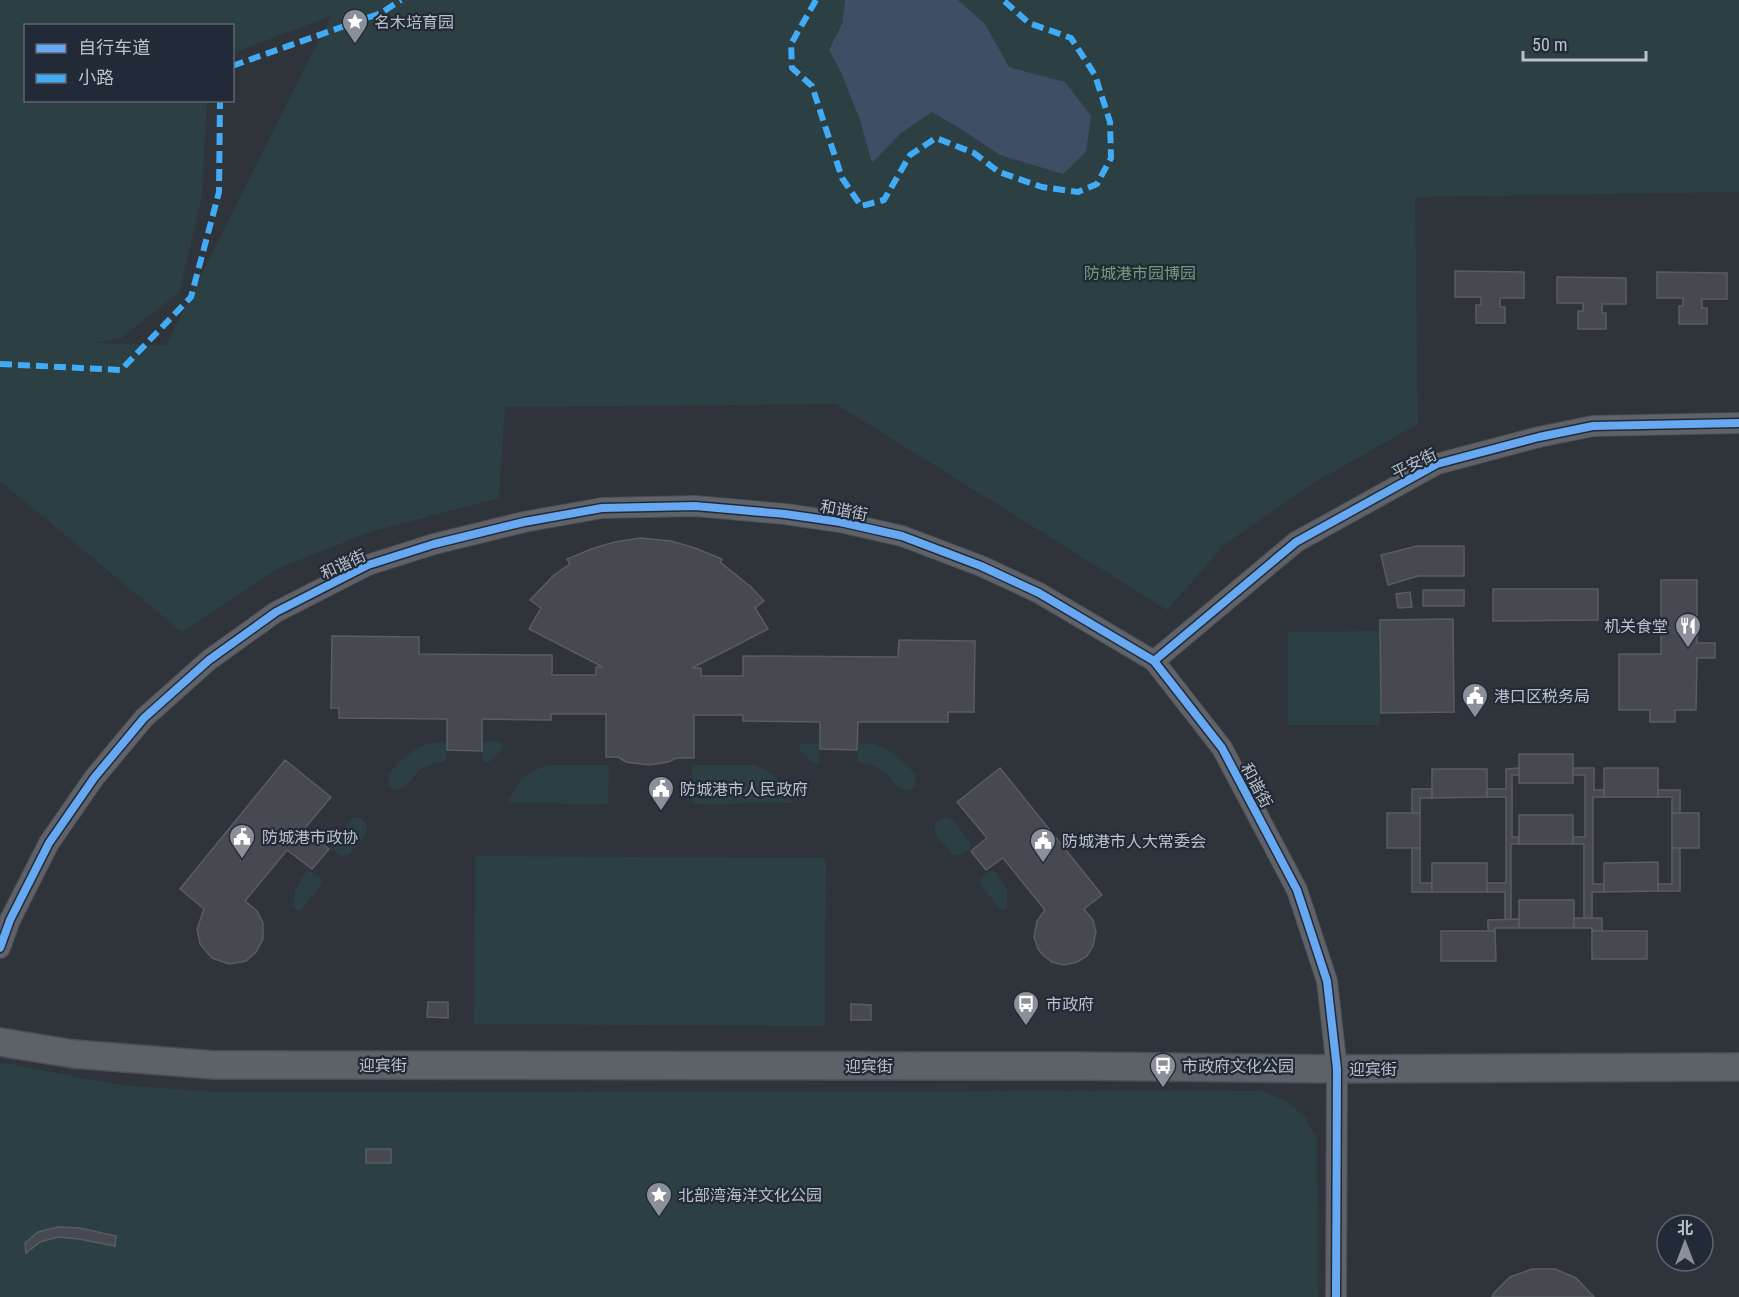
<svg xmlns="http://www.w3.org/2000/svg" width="1739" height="1297" viewBox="0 0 1739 1297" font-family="'Roboto Condensed','Noto Sans SC',sans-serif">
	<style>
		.green { fill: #2c3f42; fill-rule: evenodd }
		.water { fill: #3f4d65 }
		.building { fill: #464a50; stroke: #585c63; stroke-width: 1.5 }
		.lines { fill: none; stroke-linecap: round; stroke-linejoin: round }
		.street-casing { stroke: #4b4f54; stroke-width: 22 }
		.secondary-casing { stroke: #4b4f54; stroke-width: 30 }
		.street { stroke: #606269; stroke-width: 20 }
		.secondary { stroke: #5d6168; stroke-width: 27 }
		.quiet { stroke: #42abf6; stroke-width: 6; stroke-dasharray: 12 6; stroke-linecap: butt }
		.cycleway-casing { stroke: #222a37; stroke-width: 11 }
		.cycleway { stroke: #66a8f1; stroke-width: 8 }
		.labels { text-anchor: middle; stroke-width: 4.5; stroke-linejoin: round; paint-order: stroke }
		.poi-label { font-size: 16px; fill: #bbc0cb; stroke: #222a37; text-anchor: start }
		.park-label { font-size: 16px; fill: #749a7e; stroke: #222a37 }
		.street-label { font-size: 16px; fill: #bbc0cb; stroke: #222a37 }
	</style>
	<rect width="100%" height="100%" fill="#2f343b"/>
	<g class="green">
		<path d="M0 0H1739V192L1415 197 1418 424 1317 481 1225 544 1167 610 836 404 505 407 499 498 370 532 277 569 182 632 0 481ZM331 16 166 345 93 343 121 338 180 292 202 195 207 101 26 100V26H232L233 53Z"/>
		<path d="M1380 631V725H1288V632Z"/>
		<path d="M499 741 502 744V749L489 762H483L482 743Z"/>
		<path d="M444 742 446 743V760C439 763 430 764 423 768 412 775 402 799 389 785V774L397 764 415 749 430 743Z"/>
		<path d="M803 743 820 744 818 763H813L800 750 799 746Z"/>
		<path d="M860 743 874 744 888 750 907 765 915 775V786C902 800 893 777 882 770 875 766 868 764 859 763L858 761V744Z"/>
		<path d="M548 765H609L608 804 508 803C515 782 527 772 548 765Z"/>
		<path d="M692 765H753C774 772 785 782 792 803L693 804Z"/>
		<path d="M354 817 360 818 366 823 367 833 348 855H340L331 849V843Z"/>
		<path d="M947 817 951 819 971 843 970 849 962 855H953L935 833V823L942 818Z"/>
		<path d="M475 856 826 858 825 1026 474 1024Z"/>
		<path d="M991 870 995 872 1007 890V908L1004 910 1000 909 980 884 981 878Z"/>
		<path d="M311 871 321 878 322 884 302 909 298 911 294 908 295 890 306 872Z"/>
		<path d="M5 1063 119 1085 215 1092 1261 1091 1286 1101 1305 1117 1317 1139 1318 1297H0V1064Z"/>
	</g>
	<path class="water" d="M845 0H958L985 24 1009 67 1065 82 1091 116 1086 152 1063 174 1000 155 961 129 932 112 901 133 872 163 860 120 840 70 829 50 842 24Z"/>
	<g class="building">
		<path d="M1455 271 1524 272V298H1500V307H1505V323H1476V305H1481V297H1455Z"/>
		<path d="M1657 272 1727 273V299H1702V308H1707V324H1679V306H1683V298H1657Z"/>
		<path d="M1557 277 1626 278V304H1602V313H1606V329H1578V311H1583V303H1557Z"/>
		<path d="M640 538 671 541 695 548 722 559 720 562 751 587 764 601 755 608 768 629 692 668H701V676H743V656L898 657 899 640 975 641 974 712H948V722H858L857 750 820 749V722L743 721V715H694V758H677L668 762 649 765 626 762 618 757H606V714H551V720L482 719V751L447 750V719L339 718V708H331L332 636 419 637V654L552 655V675H596V667H603L529 629 541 608 530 600 554 575 570 564 567 559 594 548 615 542Z"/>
		<path d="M1417 546H1464V576H1418L1388 585 1381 555Z"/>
		<path d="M1661 580H1697V643H1715V658H1697L1696 710H1675V722H1650V710H1619V654H1661Z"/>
		<path d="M1493 589H1598V620L1493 621Z"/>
		<rect x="1423" y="590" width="41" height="16"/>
		<path d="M1410 592 1412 607 1398 608 1396 594Z"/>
		<path d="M1453 619 1454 712 1381 713 1380 620Z"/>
		<rect x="1519" y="754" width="54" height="29"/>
		<path d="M285 760 331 797 304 829 329 849 312 869 287 850 245 901 257 911 263 923V939L256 952 246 961 229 964 212 958 200 944 197 929 204 909 180 889Z"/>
		<path d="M1000 768 1102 895 1084 909 1093 920 1096 932 1093 946 1087 956 1077 962 1064 965 1052 962 1043 955 1038 949 1034 937 1037 921 1045 910 1003 858 986 870 971 851 987 838 957 802Z"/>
		<path d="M1519 768V775H1512V837H1519V844H1511V920H1505V892H1487V883H1506V797H1487V789H1506V769Z"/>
		<path d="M1573 768H1594V790H1604V797H1593V884H1604V892H1592V918H1584V844H1573V837H1585V775H1573Z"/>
		<rect x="1604" y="768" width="54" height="29"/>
		<path d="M1432 769H1487V797L1432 798Z"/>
		<path d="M1412 789H1432V798H1420V813H1412Z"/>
		<path d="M1658 790H1680V813H1672V797H1658Z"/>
		<rect x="1387" y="813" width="33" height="35"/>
		<rect x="1672" y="813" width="27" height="35"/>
		<rect x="1519" y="815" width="54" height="29"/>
		<path d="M1412 848H1420V883H1432V892H1412Z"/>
		<path d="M1672 848H1680V891H1658V884H1672Z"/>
		<path d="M1658 862V891L1604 892V863Z"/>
		<rect x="1432" y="863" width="55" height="29"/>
		<rect x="1519" y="900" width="55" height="28"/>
		<path d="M1574 918H1602V931H1592V928H1574Z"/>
		<path d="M1519 919V928H1495V931H1488V920Z"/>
		<path d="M1441 931H1495L1496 961H1441Z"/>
		<rect x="1592" y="931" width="55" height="28"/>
		<path d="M428 1002H448V1018L427 1017Z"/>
		<path d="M851 1004 871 1005V1020H851Z"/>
		<rect x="366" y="1149" width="25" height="14"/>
		<path d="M58 1227 80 1228 116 1236 115 1246 79 1239 58 1237 40 1242 26 1253 25 1243 38 1232Z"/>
		<path d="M1532 1269H1555L1576 1278 1594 1297H1492L1494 1293 1510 1277Z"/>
	</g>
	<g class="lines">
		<defs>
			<g id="street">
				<path d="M1154 661 1296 542 1437 464 1539 437 1593 426 1739 423"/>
				<path d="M0 948 10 920 49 843 94 778 144 718 209 660 276 612 368 565 434 544 524 522 602 508 695 506 785 514 840 522 902 536 981 566 1039 593 1154 661 1222 748 1297 890 1327 981 1337 1069 1336 1297"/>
			</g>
			<path id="secondary" d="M0 1042 74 1054 214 1065 1073 1066 1337 1069 1739 1067"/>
		</defs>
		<use href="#street" class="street-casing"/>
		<use href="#secondary" class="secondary-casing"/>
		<use href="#street" class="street"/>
		<use href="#secondary" class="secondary"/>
		<g class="quiet">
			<path d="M816 0 791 44 792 68 812 86 842 178 861 206 884 200 910 155 936 138 974 153 999 172 1042 187 1078 192 1097 184 1111 158 1110 122 1095 75 1071 38 1029 23 1003 0"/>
			<path d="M232 66 381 13 401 0"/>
			<path d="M0 364 121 370 191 297 219 192 220 100"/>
		</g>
		<defs>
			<g id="cycleway">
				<path d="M1154 661 1296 542 1437 464 1539 437 1593 426 1739 423"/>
				<path d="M0 948 10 920 49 843 94 778 144 718 209 660 276 612 368 565 434 544 524 522 602 508 695 506 785 514 840 522 902 536 981 566 1039 593 1154 661 1222 748 1297 890 1327 981 1337 1069 1336 1297"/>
			</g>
		</defs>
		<use href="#cycleway" class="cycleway-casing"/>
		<use href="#cycleway" class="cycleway"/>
	</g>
	<defs>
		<symbol id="sight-pin" viewBox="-11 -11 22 30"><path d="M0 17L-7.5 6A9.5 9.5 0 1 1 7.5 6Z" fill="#8a8f99" stroke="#222a37"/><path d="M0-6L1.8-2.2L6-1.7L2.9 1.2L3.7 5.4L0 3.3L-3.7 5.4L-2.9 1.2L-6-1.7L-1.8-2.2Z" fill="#fff"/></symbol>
		<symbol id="restaurant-pin" viewBox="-11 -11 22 30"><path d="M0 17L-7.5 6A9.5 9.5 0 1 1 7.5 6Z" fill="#8a8f99" stroke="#222a37"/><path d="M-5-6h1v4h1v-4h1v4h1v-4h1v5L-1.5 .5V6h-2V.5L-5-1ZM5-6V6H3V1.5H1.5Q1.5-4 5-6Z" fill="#fff"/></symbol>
		<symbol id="civic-pin" viewBox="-11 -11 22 30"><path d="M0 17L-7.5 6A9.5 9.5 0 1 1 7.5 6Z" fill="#8a8f99" stroke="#222a37"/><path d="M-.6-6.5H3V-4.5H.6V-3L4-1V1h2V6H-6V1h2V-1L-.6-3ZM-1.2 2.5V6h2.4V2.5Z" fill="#fff"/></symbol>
		<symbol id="bus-pin" viewBox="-11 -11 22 30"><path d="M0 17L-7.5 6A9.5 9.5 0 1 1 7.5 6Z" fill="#8a8f99" stroke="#222a37"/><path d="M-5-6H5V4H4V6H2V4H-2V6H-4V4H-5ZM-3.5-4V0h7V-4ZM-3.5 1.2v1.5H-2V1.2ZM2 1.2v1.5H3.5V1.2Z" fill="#fff"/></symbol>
	</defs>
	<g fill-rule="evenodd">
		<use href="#sight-pin" x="340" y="7" width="30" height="40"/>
		<use href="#restaurant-pin" x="1673" y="611" width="30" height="40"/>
		<use href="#civic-pin" x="1460" y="681" width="30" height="40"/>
		<use href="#civic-pin" x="646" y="774" width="30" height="40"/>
		<use href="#civic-pin" x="227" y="822" width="30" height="40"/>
		<use href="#civic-pin" x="1028" y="826" width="30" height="40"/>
		<use href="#bus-pin" x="1011" y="989" width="30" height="40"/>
		<use href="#bus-pin" x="1148" y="1051" width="30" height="40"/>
		<use href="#sight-pin" x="644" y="1180" width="30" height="40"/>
	</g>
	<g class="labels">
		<g class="poi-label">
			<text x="374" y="28">名木培育园</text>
			<text x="1668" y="632" text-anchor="end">机关食堂</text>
			<text x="1494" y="702">港口区税务局</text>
			<text x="680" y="795">防城港市人民政府</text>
			<text x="262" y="843">防城港市政协</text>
			<text x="1062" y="847">防城港市人大常委会</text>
			<text x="1046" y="1010">市政府</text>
			<text x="1182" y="1072">市政府文化公园</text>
			<text x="678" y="1201">北部湾海洋文化公园</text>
		</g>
		<g class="park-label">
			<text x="1140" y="279">防城港市园博园</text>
		</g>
		<g class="street-label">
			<text transform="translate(1414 463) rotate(-26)" y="6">平安街</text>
			<text transform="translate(844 510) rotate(11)" y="6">和谐街</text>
			<text transform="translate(343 564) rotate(-25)" y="6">和谐街</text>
			<text transform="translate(1257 785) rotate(62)" y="6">和谐街</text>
			<text x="383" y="1071">迎宾街</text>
			<text x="869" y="1072">迎宾街</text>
			<text x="1373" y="1075">迎宾街</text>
		</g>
	</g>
	<rect x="24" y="24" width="210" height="78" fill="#222a37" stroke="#5f6672" stroke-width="1.5"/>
	<rect x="36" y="44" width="30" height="9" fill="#66a8f1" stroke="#5f6672" stroke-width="1.5"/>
	<text x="78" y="54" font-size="18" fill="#bbc0cb">自行车道</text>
	<rect x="36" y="74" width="30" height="9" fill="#42abf6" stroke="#5f6672" stroke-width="1.5"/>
	<text x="78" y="84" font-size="18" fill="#bbc0cb">小路</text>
	<g transform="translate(1685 1243)"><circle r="28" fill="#222a37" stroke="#5f6672" stroke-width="1.5"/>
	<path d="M0-4.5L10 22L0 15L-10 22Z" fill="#8a8f99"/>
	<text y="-9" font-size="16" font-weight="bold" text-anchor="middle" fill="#bbc0cb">北</text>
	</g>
	<path d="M1523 51v9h123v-9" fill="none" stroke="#bbc0cb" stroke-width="3"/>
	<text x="1532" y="51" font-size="18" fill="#bbc0cb" stroke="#222a37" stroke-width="4.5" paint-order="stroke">50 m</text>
</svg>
